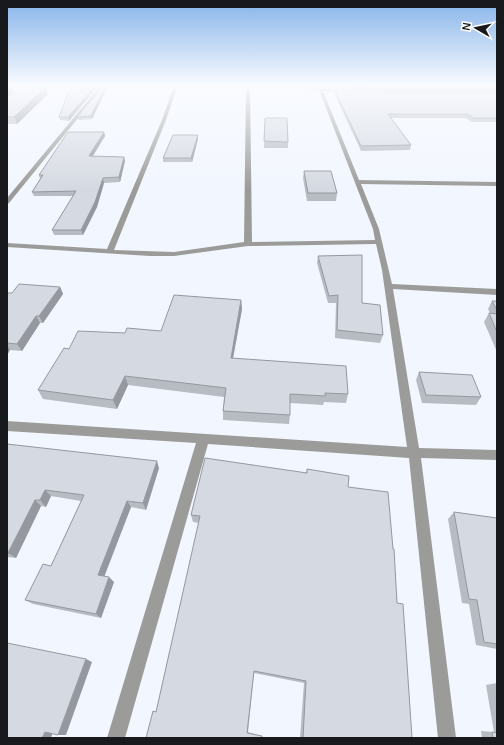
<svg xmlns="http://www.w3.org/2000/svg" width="504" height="745" viewBox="0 0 504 745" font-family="Arial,sans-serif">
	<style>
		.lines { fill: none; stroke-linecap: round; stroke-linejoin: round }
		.minor { fill: #9b9c99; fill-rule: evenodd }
		.wall { fill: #b7bbc2 }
		.shaded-wall { fill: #95989e }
		.building { fill: #d5d9e1; stroke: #95989e }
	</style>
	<rect width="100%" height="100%" fill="#f2f6fe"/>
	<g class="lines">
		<g class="minor">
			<path d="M28 85H32L7 104V101Z"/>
			<path d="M101 85H105L9 203 7 204V198Z"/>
			<path d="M174 85H178L166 120 114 250 174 252 244 242 246 85H250L252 242 375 240 373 229 319 90 275 85 348 91 347 93 323 91 359 180 497 182V186L361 184 379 229 392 284 497 289V295L393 289 419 448 497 450V460L421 458 456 738H438L409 458 208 444 125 738H107L196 443 7 431V421L407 447 382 270 376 244 248 246 174 256H150L7 247V243L107 249 162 120Z"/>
		</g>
	</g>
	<g class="wall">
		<path d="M71 85H98V86L69 121 60 120 59 117Z"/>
		<path d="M497 85V92H391L351 89 352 86Z"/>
		<path d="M108 86 92 119 78 120 77 117Z"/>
		<path d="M7 87H12L14 92 46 87 48 94 17 124H7Z"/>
		<path d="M334 89 392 93H497V122H472L466 118H391L411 145 410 150 361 151 334 93Z"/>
		<path d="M265 118 288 142V148H264Z"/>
		<path d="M104 132 105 136 93 156 124 157 125 161 120 182 104 183 97 207 83 235H54L52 230 73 196H34L32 192 40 179 39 175Z"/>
		<path d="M198 135V139L192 162H163V158Z"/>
		<path d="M304 171 337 193 336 201H307L303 178Z"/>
		<path d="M318 256 362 303 383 335 380 343 335 338 336 303H328L317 263Z"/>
		<path d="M60 287 63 294 43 323H40L22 351 10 350 7 355V293H12Z"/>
		<path d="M241 300 242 309 233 359 348 394 346 403 324 402 323 405 290 403V415L289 424 223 420V411L224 397 128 385 117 409 43 399 38 390 69 349 125 333 161 331Z"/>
		<path d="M492 301H497V352L484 322 489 313H490L488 309Z"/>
		<path d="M419 372 481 397 476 405 422 403 416 380Z"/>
		<path d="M7 444 159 468 146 510 131 507 104 576 114 582 101 618 33 604 25 600 51 566 81 501 51 496 46 507 41 506 16 558 7 557Z"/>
		<path d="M307 469 348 487 393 549 397 603 412 738H300L304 683 254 673 248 732 262 736 156 712 199 523 193 522 191 515 306 473Z"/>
		<path d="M454 512 497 518V649L476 645 469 604 462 603 448 519Z"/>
		<path d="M497 683V738H482L481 731 494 732 486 685Z"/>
	</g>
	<g class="shaded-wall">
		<path d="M96 85H98V86L69 121 68 117Z"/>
		<path d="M106 85H108V86L92 119 91 116Z"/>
		<path d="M12 87 14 94 7 99V90Z"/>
		<path d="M46 87 48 94 17 124 14 117Z"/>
		<path d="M104 132 105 136 90 160 89 156Z"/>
		<path d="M198 135V139L192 162 191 158Z"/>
		<path d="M124 157 125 161 120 182 119 177Z"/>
		<path d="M103 178 104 183 97 207 83 235 81 230Z"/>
		<path d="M60 287 63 294 43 323 39 316Z"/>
		<path d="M241 300 242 309 231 368V358Z"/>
		<path d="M36 316 40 323 22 351 17 344Z"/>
		<path d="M7 345 10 350 7 355Z"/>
		<path d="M125 376 128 385 117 409 113 400Z"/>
		<path d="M157 461 159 468 146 510 143 503Z"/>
		<path d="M45 490 51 496 46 507 40 500Z"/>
		<path d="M35 500 41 506 16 558 8 553Z"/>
		<path d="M127 501 131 507 103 580 98 575Z"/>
		<path d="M109 577 114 582 101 618 96 614Z"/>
		<path d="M86 659 92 662 66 735H58Z"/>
		<path d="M45 732H53L51 738H42Z"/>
	</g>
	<g class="building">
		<path d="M71 85H96L68 117H59Z"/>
		<path d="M104 85H106L91 116 77 117Z"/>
		<path d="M369 85H497V89H392L352 86Z"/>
		<path d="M7 87H12L7 90Z"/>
		<path d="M21 87H46L14 117H7V97Z"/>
		<path d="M334 89 392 93H497V118H474L467 114H388L411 145 361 146Z"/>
		<path d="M265 118H287L288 142 264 141Z"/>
		<path d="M68 132H104L89 156 124 157 119 177 103 178 95 202 81 230H52L76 191 32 192 43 175H39Z"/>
		<path d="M173 135H198L191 158H163Z"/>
		<path d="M304 171H331L337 193H308Z"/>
		<path d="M362 255V303L380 305 383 335 337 330 338 295 329 296 318 256Z"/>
		<path d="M19 284 60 287 39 316H36L17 344 7 343V293H12Z"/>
		<path d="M174 295 241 300 231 358 346 366 348 394 325 393V396L290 394V415L223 411 226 388 125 376 113 400 38 390 64 348 69 349 78 331 125 333 127 328 161 331Z"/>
		<path d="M492 301H497V310Z"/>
		<path d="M489 313 497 314V332Z"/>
		<path d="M419 372 472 375 481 397 426 395Z"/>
		<path d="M7 444 157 461 143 503 127 501 98 575 109 577 96 614 25 600 43 564 51 566 84 495 45 490 40 500H35L8 553H7Z"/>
		<path d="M205 458 307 473V469L349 476 348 487 388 492 393 549H394L397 603 403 604 412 738H303L306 681 254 671 247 733 262 736V738H146L153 711 156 712 200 516 191 515Z"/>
		<path d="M454 512 497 518V644L484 642 477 600 469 599Z"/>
		<path d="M7 643 86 659 58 735 45 732 42 738H7Z"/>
		<path d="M492 732 497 733V738H493Z"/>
	</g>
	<linearGradient id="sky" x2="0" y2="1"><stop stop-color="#86b4ea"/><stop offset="0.45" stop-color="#f9fbff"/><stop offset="1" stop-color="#f9fbff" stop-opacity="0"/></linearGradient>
	<rect width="504" height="189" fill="url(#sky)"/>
	<rect width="504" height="745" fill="none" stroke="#18191c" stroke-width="16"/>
	<g transform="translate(476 28) rotate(279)" stroke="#ffffff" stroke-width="3" paint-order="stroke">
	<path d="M0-3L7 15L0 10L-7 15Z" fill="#18191c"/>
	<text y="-6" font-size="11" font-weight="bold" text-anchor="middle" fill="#18191c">N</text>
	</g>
</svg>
